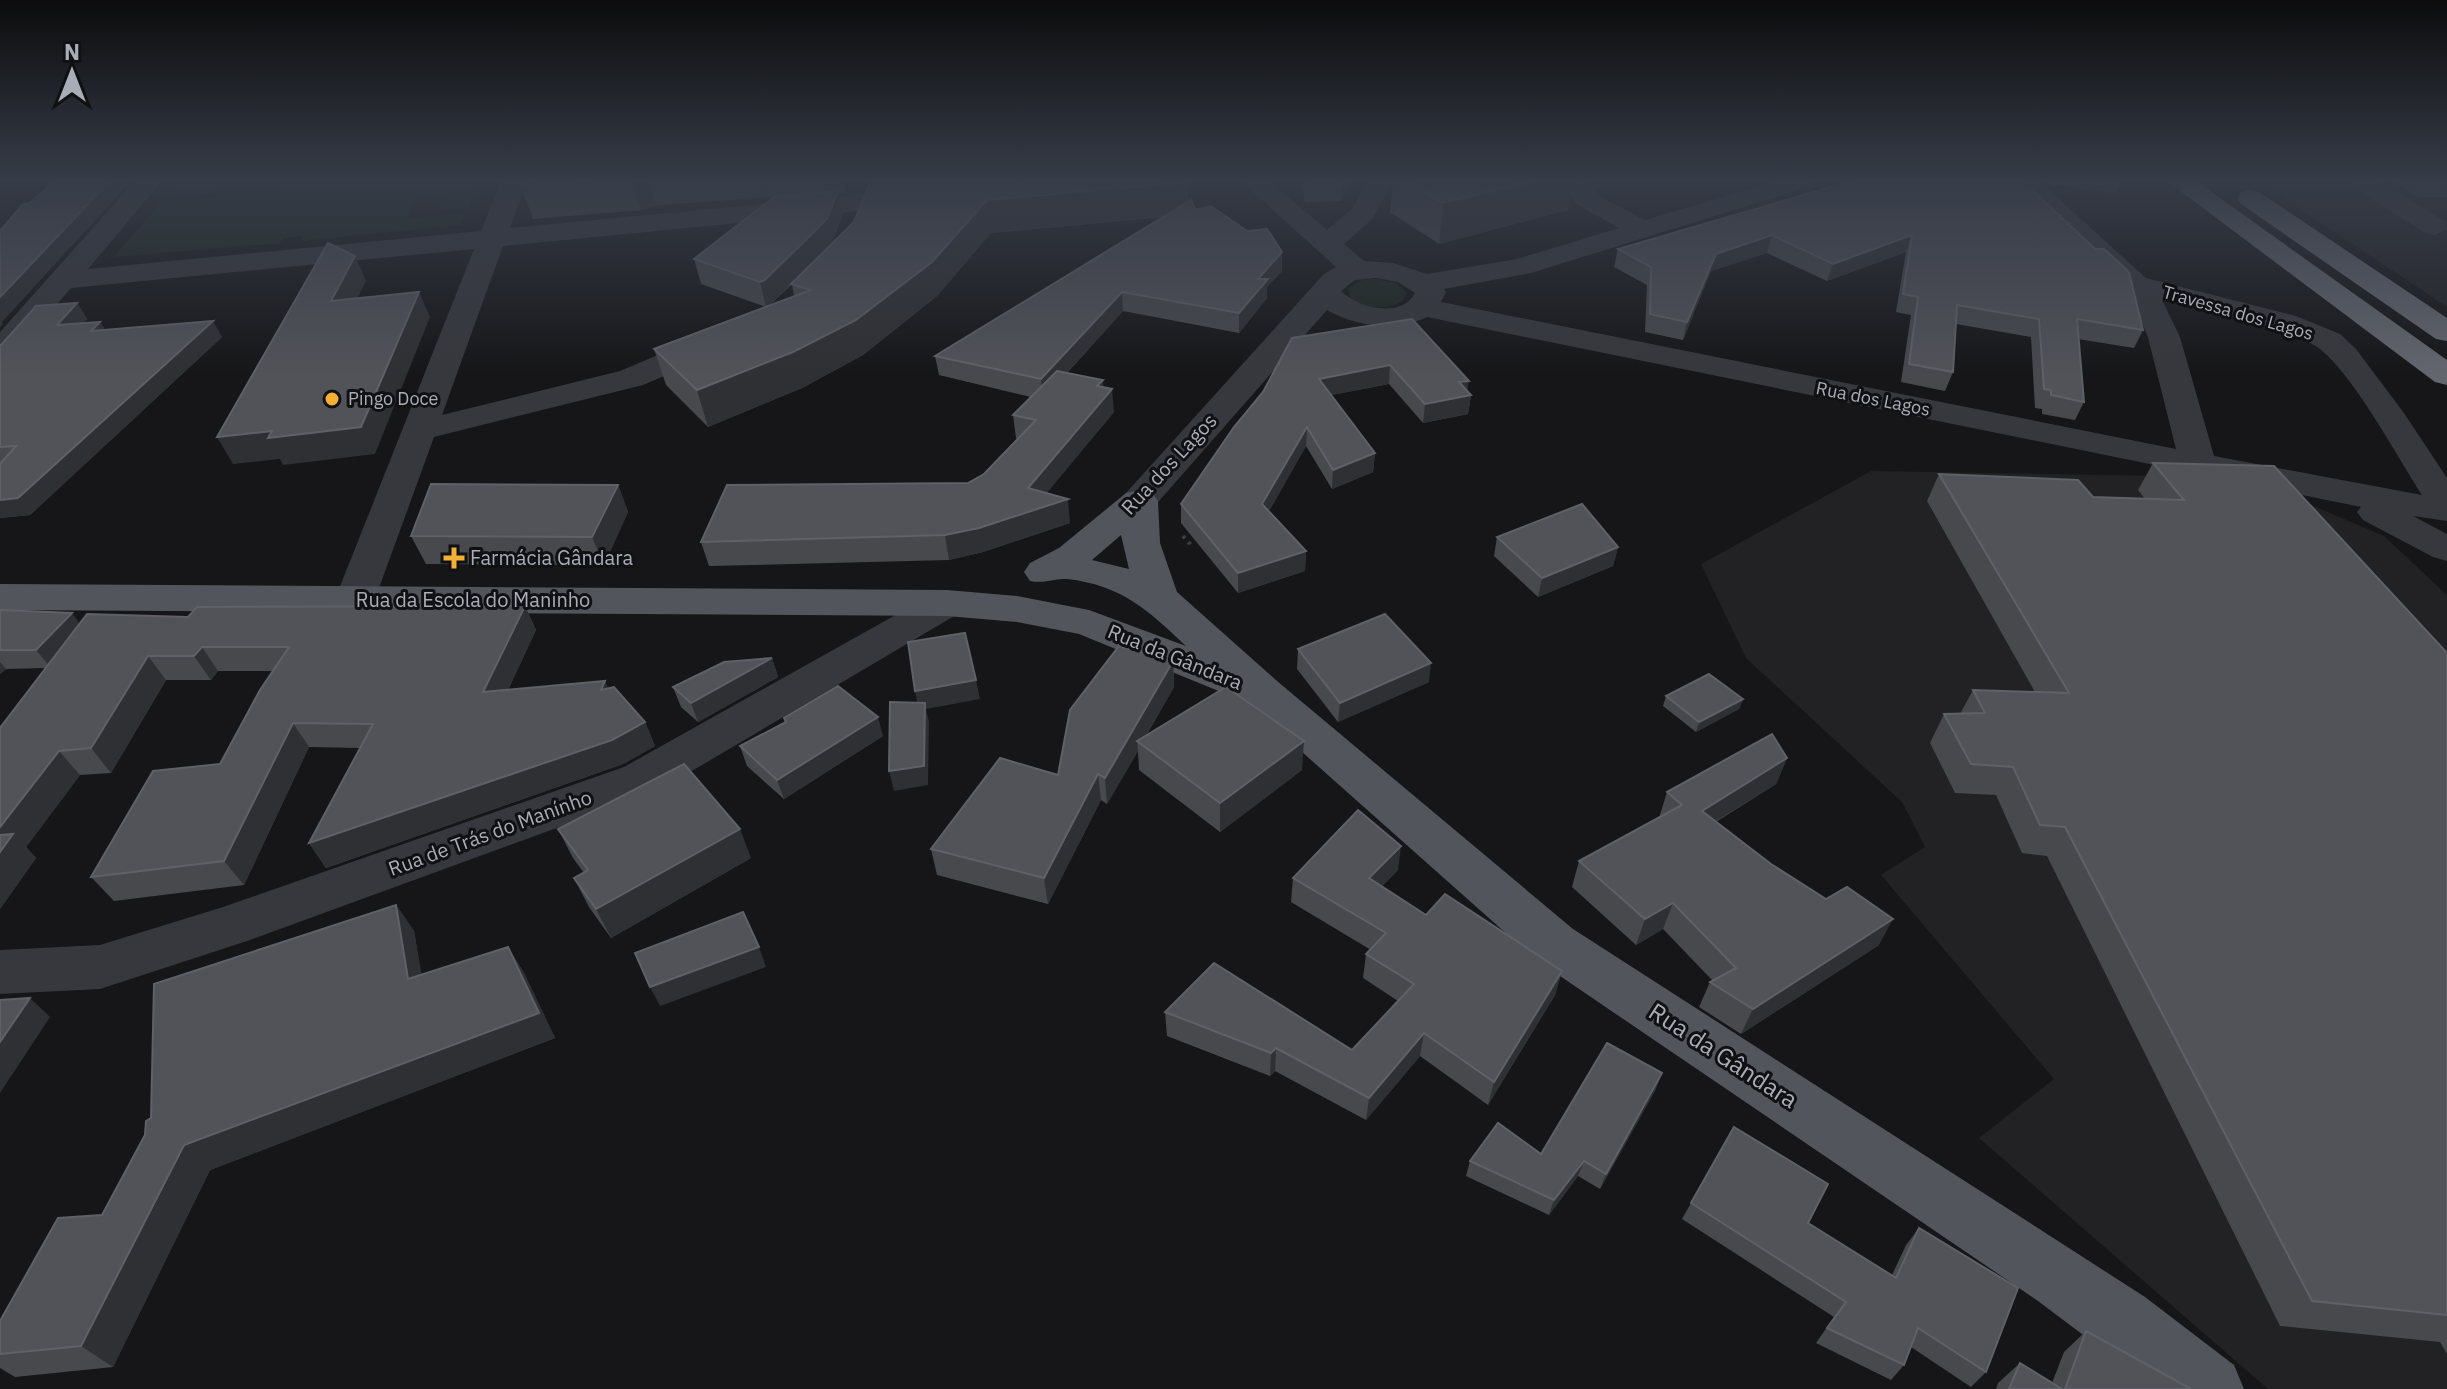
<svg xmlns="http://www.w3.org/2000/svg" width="2447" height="1389" viewBox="0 0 2447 1389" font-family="'IBM Plex Sans',sans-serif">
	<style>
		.built { fill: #222225 }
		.green { fill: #1e261f }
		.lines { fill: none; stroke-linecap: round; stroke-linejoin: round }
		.path { stroke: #3d3f44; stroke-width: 4; stroke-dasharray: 3 5; stroke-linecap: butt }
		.minor { fill: #37383d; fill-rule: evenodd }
		.major { fill: #53555c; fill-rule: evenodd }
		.highway { fill: #63666e; fill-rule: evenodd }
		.wall { fill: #47494d }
		.shaded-wall { fill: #2f3033 }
		.building { fill: #525359; stroke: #5f6168; stroke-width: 2 }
		.poi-dot { fill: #f2b134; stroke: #111113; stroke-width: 3 }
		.labels { text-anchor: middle; stroke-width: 6; stroke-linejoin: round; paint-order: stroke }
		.far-street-label { font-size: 18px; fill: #a8adb8; stroke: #111113 }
		.far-poi-label { font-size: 18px; fill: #a8adb8; stroke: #111113; text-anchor: start }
		.street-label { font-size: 20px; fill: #a8adb8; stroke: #111113 }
		.poi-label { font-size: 20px; fill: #a8adb8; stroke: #111113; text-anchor: start }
		.near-street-label { font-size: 24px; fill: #a8adb8; stroke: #111113 }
	</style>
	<rect width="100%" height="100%" fill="#161618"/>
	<g class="built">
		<path d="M2258 181H2447V307Z"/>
		<path d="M1871 471 2219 477 2290 496 2384 536 2447 595V1389H2268L1979 1138 2054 1079 1881 875 1925 847 1902 802 1746 658 1701 564Z"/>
	</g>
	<g class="green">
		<path d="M179 181H278L214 193 164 199Z"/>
		<path d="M300 181H478L468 208 439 210 444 195 417 197 407 218 465 213 461 225 301 241 303 236 283 238 280 243 114 257 160 203 224 196Z"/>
		<path d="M1374 279 1396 283 1407 293C1400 314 1366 308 1350 299L1348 288 1362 280Z"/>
	</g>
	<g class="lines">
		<path class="path" d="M1183 536 1191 545"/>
		<g class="minor">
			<path d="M135 181H162L88 269 481 231 501 181H527L510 228 921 189 930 191 934 197 930 203 921 205 503 246 442 415 620 371 703 336 714 334 725 336 730 343 725 350 643 385 434 437 375 599 369 608 355 612 341 608 335 599 474 249 71 288 11 358 0 361V332Z"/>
			<path d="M1241 181H1269L1327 230 1352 209 1367 181H1393L1372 219 1344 244 1364 261 1393 263 1427 274 1517 259 1619 228 1575 203 1560 181H1586L1602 198 1645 220 1776 181H1815L1811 186 1531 273 1444 289 1446 292 1441 302 2176 449 2148 337 2130 295 2011 181H2039L2146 278 2296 316 2340 334 2356 349 2404 413 2447 478V521L2413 516 2447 534V561L2433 557 2363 520 2357 512 2361 507 1427 317C1395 332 1357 327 1327 310L1152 509 1139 512 1126 509 1120 501 1126 493 1323 275 1336 267ZM1376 278 1398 282 1415 293C1402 319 1358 308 1341 291L1355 280ZM2162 300C2201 310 2291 327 2320 349 2354 376 2397 456 2422 495L2214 456 2180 337Z"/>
			<path d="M2348 181H2378L2445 221 2447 229 2435 235 2425 233 2352 186Z"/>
			<path d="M947 590 961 594 967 603 961 612 658 791 247 941 100 989 0 994V950L100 945 223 907 624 767 933 594Z"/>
		</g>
		<path class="major" d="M1139 490 1152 493 1158 501 1160 543 1177 592 1277 681 1573 929 2145 1297 2234 1365 2244 1389H2155L2038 1301 1535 959 1239 696 1221 692 1079 634 1017 622 947 616 0 610V584L947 590 1017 596 1089 610 1186 646C1148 610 1121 585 1067 579 1054 578 1044 584 1030 581L1024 572 1030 563 1059 548 1126 493ZM1121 535 1129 569 1092 560Z"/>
		<g class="highway">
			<path d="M2167 181H2196L2447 360V385L2435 382Z"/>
			<path d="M2250 190 2259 192 2447 318V341L2436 339 2241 204 2237 198 2241 192Z"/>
		</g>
	</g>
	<g class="wall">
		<path d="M523 181H843L845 192 838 193 843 214 832 242 854 222 1189 201 1196 210 1282 271 1267 287V298L1239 333 1123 311 1067 373 1103 380V387L1114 412 1046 493 1070 523 983 552 949 560 709 566 701 542 968 483 984 474 1018 439 1016 438 1013 415 1031 397 939 375 935 356 1163 217 991 233 937 296 863 355 802 388 708 427 666 385 654 349 794 296 792 284 771 304 766 307 701 284 694 259 784 196 656 205 641 210 533 219 521 186Z"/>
		<path d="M1301 181H1352L1341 201 1305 202Z"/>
		<path d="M1393 181H1573L1568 210 1439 244 1390 212Z"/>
		<path d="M1851 181 2143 330 2134 348 2078 339 2084 402 2075 420 2042 414V409L2035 408 2031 337 1956 324 1953 372 1945 391 1901 382 1911 315 1896 312 1906 252 1827 281 1767 253 1711 271 1683 340 1645 332 1647 285 1614 267 1618 249Z"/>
		<path d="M2043 181H2121L2116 193 2047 184Z"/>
		<path d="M2391 181H2447V197H2419Z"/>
		<path d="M77 303 87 319 83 323 100 322 105 330 222 337 30 515 0 518V345Z"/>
		<path d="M1412 319 1471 395 1468 414 1423 423 1389 384 1331 395 1375 453 1373 472 1332 489 1306 446 1269 511 1306 551 1305 571 1238 593 1181 523V504Z"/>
		<path d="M2153 463 2447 653V1354L2440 1342 2280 1326 2047 856 2022 853 1996 795 1955 793 1930 743 1944 714H1960L1973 690 2035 692 1927 501 1939 474 2093 497 2145 499 2138 490Z"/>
		<path d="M618 485 628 512 604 565 426 564 411 536Z"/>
		<path d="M1497 537 1618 547 1613 566 1538 597 1494 556Z"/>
		<path d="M525 606 536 630 508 690 608 689 645 722 655 746 623 764 326 868 309 843 360 748 309 747 244 885 114 901 91 877 220 764 273 671H218L211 680H166L111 773 80 775 26 847 36 858 0 909 46 668 6 669 0 674V610L80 624 188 617Z"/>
		<path d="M1298 649 1429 682 1338 722 1297 669Z"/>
		<path d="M772 658 778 677 698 722 681 707 673 687Z"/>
		<path d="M1173 661 1174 687 1146 736 1302 770 1220 832 1139 770 1138 751 1107 804 1101 800 1048 904 937 875 931 849 1058 775Z"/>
		<path d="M1666 696 1743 699 1739 709 1696 732 1663 706Z"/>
		<path d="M883 736 784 799 747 766 740 746Z"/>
		<path d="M1787 758 1776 784 1716 822 1879 945 1741 1034 1699 1007 1710 982 1712 980 1663 929 1636 945 1572 887 1579 861 1659 818 1667 792Z"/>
		<path d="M558 829 751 858 611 938 589 907 574 878 584 873 573 858Z"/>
		<path d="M1398 870 1382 886 1426 915 1562 971 1555 995 1488 1105 1420 1056 1366 1120 1275 1071 1270 1076 1167 1036 1165 1012 1352 1050 1398 1001 1363 978 1366 954 1371 950 1291 902 1293 878Z"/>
		<path d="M396 905 414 931 421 975 508 947 524 973 555 1038 210 1170 113 1367 15 1377 0 1368V1321L102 1215 145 1135 151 1118Z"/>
		<path d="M1656 1089 1600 1189 1578 1176 1549 1215 1466 1176 1470 1161 1541 1154Z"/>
		<path d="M1691 1203 1808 1223 1892 1275 1906 1245 1919 1228 1986 1372 1971 1387 1911 1347 1904 1365 1891 1380 1816 1343 1834 1317 1682 1219Z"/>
		<path d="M2086 1331 2191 1389H1996L1998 1383 2020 1363 2052 1383 2064 1352Z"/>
	</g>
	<g class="shaded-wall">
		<path d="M110 181H131L2 322 3 324 0 328V297Z"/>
		<path d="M632 181H649L656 205 641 210Z"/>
		<path d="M1345 181H1352L1341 201 1342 187Z"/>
		<path d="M1534 181H1573L1568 210 1439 244 1443 203Z"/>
		<path d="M1188 182 1189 214 991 233 937 296 863 355 802 388 708 427 697 390 987 200Z"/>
		<path d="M838 191 843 214 832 242 771 304 766 307 760 282Z"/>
		<path d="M1772 235 1767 253 1711 271 1683 340 1687 322 1716 254Z"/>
		<path d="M1912 235 1906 252 1827 281 1833 264Z"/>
		<path d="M1282 252V271L1267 287V298L1239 333V313L1258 279Z"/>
		<path d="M355 256 366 281 343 326 331 301Z"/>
		<path d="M419 292 430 317 375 454 283 465 280 459 233 464 217 437Z"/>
		<path d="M1122 292 1123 311 1043 399 1041 379Z"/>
		<path d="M77 303 87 319 67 340 57 325Z"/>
		<path d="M213 321 222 337 30 515 0 518V500Z"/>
		<path d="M100 322 109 337 91 331Z"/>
		<path d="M1390 365 1389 384 1318 398 1319 379Z"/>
		<path d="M1103 380 1104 399 1112 389 1114 412 1032 511 1068 499 1070 523 983 552 949 560 945 535 1028 488 1097 386Z"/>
		<path d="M1469 381 1466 396 1471 395 1468 414 1423 423 1425 404 1459 382Z"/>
		<path d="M1307 427 1306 446 1262 524V504Z"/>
		<path d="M1375 453 1373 472 1332 489 1333 470Z"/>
		<path d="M618 485 628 512 604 565 592 537Z"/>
		<path d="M1618 547 1613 566 1538 597 1542 578Z"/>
		<path d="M1306 551 1305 571 1238 593V573Z"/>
		<path d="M525 606 536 630 495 717 483 692Z"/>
		<path d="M72 613 85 631 51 668 36 650Z"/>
		<path d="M202 647 218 671 211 680 194 656Z"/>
		<path d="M148 656 166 680 111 773 91 748Z"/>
		<path d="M772 658 778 677 698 722 691 703Z"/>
		<path d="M1173 661 1174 687 1141 744 1137 741 1138 751 1107 804 1105 778Z"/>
		<path d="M0 662 6 669 0 674Z"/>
		<path d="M1431 663 1429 682 1338 722 1340 703Z"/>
		<path d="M976 680 980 699 926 709 929 722 928 785 894 791 889 771 919 711 915 691Z"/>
		<path d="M605 681 615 705 601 690Z"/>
		<path d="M1743 699 1739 709 1696 732 1699 722Z"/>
		<path d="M878 717 883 736 784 799 777 780Z"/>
		<path d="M645 722 655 746 623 764 326 868 309 843Z"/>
		<path d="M293 723 309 747 244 885 224 861Z"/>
		<path d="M1304 741 1302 770 1220 832V803Z"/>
		<path d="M59 751 80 775 26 847 36 858 0 909V827Z"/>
		<path d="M1787 758 1776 784 1692 836 1702 811Z"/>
		<path d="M1098 774 1101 800 1048 904 1044 878Z"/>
		<path d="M740 829 751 858 611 938 596 909Z"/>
		<path d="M1401 846 1398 870 1366 902 1369 878Z"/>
		<path d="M1673 903 1663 929 1636 945 1645 919Z"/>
		<path d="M396 905 414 931 427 1005 408 979Z"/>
		<path d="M1893 919 1879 945 1741 1034 1753 1009Z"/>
		<path d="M508 947 524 973 555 1038 210 1170 113 1367 81 1346 184 1145Z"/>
		<path d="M759 947 766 967 660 1006 650 987Z"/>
		<path d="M1562 971 1555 995 1488 1105 1494 1082Z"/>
		<path d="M30 998 50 1017 0 1093V1042Z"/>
		<path d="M1424 1033 1420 1056 1366 1120 1369 1098Z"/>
		<path d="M1276 1048 1275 1071 1270 1076 1271 1053Z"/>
		<path d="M1662 1073 1656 1089 1600 1189 1606 1174Z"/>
		<path d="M1584 1161 1578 1176 1549 1215 1554 1200Z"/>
	</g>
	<g class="building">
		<path d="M55 181H110L0 297V231L23 204 30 203Z"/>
		<path d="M523 181H599L521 186Z"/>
		<path d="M871 181H1188V182L987 200 932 262 856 320 793 352 697 390 654 349 811 290 791 284 854 222Z"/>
		<path d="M1304 181H1345L1342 187 1306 188Z"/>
		<path d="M1407 181H1534L1443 203Z"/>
		<path d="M1851 181H2023L2095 249H2104L2129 272 2143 330 2077 319 2084 402 2051 395V390L2044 389 2039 319 1957 305 1953 372 1909 364 1918 297 1903 294 1912 235 1833 264 1772 235 1716 254 1687 322 1650 314 1651 267 1618 249Z"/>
		<path d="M838 191 827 219 765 280 760 282 694 259 774 197Z"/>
		<path d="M1191 200 1196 210 1211 206 1247 231 1267 229 1282 252 1258 279H1268L1239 313 1122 292 1041 379 935 356Z"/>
		<path d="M328 243 355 256 331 301 419 292 361 427 268 438 272 431 217 437Z"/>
		<path d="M77 303 57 325 100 322 91 331 213 321 18 498 0 500V464L16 446 0 447V345L2 344 36 306Z"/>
		<path d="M1412 319 1469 381 1459 382 1471 395 1425 404 1390 365 1319 379 1375 453 1333 470 1307 427 1262 504 1306 551 1238 573 1181 504 1234 427 1263 392 1292 338Z"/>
		<path d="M1057 371 1103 380 1097 386 1112 389 1028 488 1068 499 979 528 945 535 701 542 727 485 968 483 984 474 1036 420 1013 415Z"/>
		<path d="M2153 463 2274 466 2447 653V1315L2312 1301 2065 827 2040 825 2013 767 1971 764 1944 714 1985 713 1973 690 2069 693 1939 474 2078 480 2093 497 2184 500Z"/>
		<path d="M431 484 618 485 592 537 411 536Z"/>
		<path d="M1582 504 1618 547 1542 578 1497 537Z"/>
		<path d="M525 606 483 692 605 681 601 690 614 687 645 722 612 740 309 843 373 724 293 723 224 861 91 877 153 771 220 764 260 690 289 647H202L194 656H148L91 748 59 751 0 827V728L87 614 188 617 197 607Z"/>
		<path d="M0 610 72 613 36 650H0Z"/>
		<path d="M1385 614 1431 663 1340 703 1298 649Z"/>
		<path d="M965 633 976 680 915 691 908 642Z"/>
		<path d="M1119 646 1173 661 1105 778 1098 774 1044 878 931 849 1000 758 1058 775 1070 710Z"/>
		<path d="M772 658 691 703 673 687 724 662Z"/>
		<path d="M1709 674 1743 699 1699 722 1666 696Z"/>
		<path d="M838 686 878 717 777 780 740 746 786 722 784 718Z"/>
		<path d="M1226 687 1304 741 1220 803 1137 741Z"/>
		<path d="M890 702 925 703 924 766 889 771Z"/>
		<path d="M1772 734 1787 758 1702 811 1771 864 1826 899 1847 887 1893 919 1753 1009 1710 982 1736 968 1673 903 1645 919 1579 861 1682 805 1667 792Z"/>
		<path d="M684 764 740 829 596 909 574 878 588 870 558 829Z"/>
		<path d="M1358 810 1401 846 1369 878 1426 915 1445 894 1562 971 1494 1082 1424 1033 1369 1098 1276 1048 1271 1053 1165 1012 1214 963 1352 1050 1414 984 1366 954 1386 933 1293 878Z"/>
		<path d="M13 834 0 852V835Z"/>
		<path d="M396 905 408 979 508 947 539 1013 184 1145 81 1346 0 1354V1321L58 1218 102 1215 145 1135 146 1121 151 1118 154 984Z"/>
		<path d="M743 912 759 947 650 987 635 953Z"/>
		<path d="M30 998 0 1042V1000Z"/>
		<path d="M1607 1043 1662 1073 1606 1174 1584 1161 1554 1200 1470 1161 1498 1123 1541 1154Z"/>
		<path d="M1734 1127 1828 1184 1808 1223 1896 1278 1919 1228 2018 1288 1986 1372 1918 1328 1904 1365 1827 1328 1846 1302 1691 1203Z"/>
		<path d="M2086 1331 2191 1389H2065Z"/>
		<path d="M2020 1363 2062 1389H2009Z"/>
	</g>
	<linearGradient id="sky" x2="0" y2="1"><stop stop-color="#0c0c0d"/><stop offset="0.48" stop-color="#363c48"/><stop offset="1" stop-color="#363c48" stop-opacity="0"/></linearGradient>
	<rect width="2447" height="375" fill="url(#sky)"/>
	<g class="poi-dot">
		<circle cx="332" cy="399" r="8"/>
		<path d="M450 546h8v8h8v8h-8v8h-8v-8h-8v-8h8z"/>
	</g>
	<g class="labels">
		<g class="far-street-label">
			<text transform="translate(2238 313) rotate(16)" y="6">Travessa dos Lagos</text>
			<text transform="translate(1873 399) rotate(11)" y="6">Rua dos Lagos</text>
		</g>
		<g class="far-poi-label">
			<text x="348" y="405">Pingo Doce</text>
		</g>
		<g class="street-label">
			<text transform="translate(1169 464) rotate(-47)" y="7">Rua dos Lagos</text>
			<text x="473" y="607">Rua da Escola do Maninho</text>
			<text transform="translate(1175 657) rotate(22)" y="7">Rua da Gândara</text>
			<text transform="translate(490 833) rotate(-20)" y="7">Rua de Trás do Manínho</text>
		</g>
		<g class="poi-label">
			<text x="470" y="565">Farmácia Gândara</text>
		</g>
		<g class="near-street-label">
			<text transform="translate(1723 1056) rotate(33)" y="8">Rua da Gândara</text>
		</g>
	</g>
	<g transform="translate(72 72)" stroke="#111113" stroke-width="6" paint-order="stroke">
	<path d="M0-6L14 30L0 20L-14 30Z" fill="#a8adb8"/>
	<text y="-12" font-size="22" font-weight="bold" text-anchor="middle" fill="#a8adb8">N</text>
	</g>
</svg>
